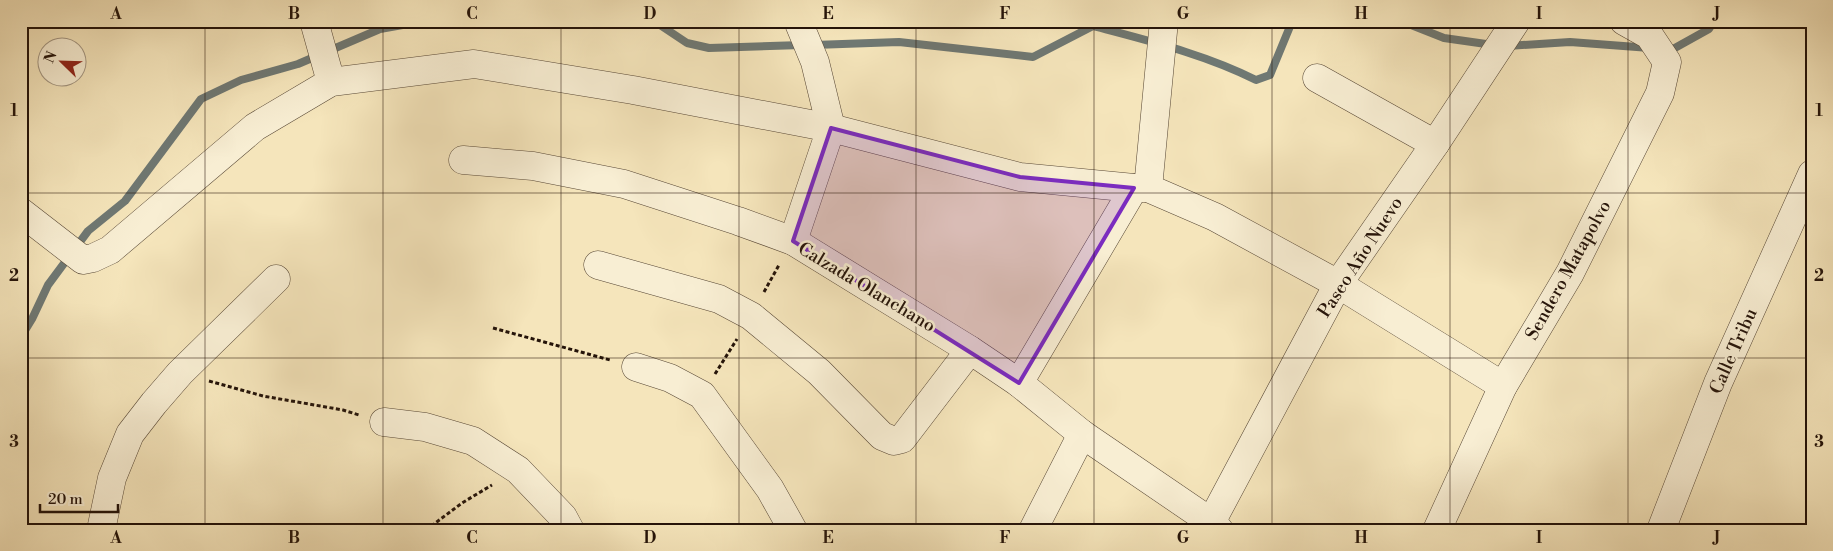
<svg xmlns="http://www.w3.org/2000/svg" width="1833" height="551" viewBox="0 0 1833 551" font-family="'Libre Bodoni',serif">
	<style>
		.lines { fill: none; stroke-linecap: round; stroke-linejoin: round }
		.stream { stroke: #6f7873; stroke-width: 8 }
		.minor-casing { stroke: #584836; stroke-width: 29 }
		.path { stroke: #241309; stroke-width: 3; stroke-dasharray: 4 2.5; stroke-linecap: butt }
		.minor { stroke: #f8eed3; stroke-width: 28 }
		.marked { fill: #7b2cbf; fill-opacity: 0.2; stroke: #7b2cbf; stroke-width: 4; stroke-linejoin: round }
		.grid { fill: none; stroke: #241309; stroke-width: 1; stroke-opacity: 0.55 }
		.labels { text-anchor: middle; stroke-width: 5; stroke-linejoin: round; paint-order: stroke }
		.street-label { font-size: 18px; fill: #241309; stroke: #f8eed3 }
		.neatline { fill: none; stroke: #241309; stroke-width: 2 }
		.grid-label { font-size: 16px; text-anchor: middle; font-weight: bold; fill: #241309 }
	</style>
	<rect width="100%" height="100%" fill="#f5e5bb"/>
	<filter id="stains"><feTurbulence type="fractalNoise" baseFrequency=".004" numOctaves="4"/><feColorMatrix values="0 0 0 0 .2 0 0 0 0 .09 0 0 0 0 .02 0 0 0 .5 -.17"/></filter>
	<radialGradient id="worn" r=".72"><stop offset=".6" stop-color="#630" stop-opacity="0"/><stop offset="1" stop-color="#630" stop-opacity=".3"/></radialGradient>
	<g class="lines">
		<g class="stream">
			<path d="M654 21 687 43 709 48 802 45"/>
			<path d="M1401 21 1444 38 1493 45"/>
			<path d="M814 45 899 42 1033 57 1093 26C1149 41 1204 54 1256 80L1270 75 1291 24 1294 21"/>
			<path d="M1507 46 1570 42 1650 48"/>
			<path d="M1666 49H1673L1709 29 1714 21"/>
			<path d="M21 337 32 319 48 285 88 231 125 201 201 99 241 80 298 64 380 29 425 21"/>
		</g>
		<defs>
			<g id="minor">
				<path d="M314 21 331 82"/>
				<path d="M1317 78 1435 144"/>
				<path d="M463 160 533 166 624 184 738 221 793 241 970 350 1019 383 1082 434 1211 522 1219 530"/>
				<path d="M1148 188 1164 21"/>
				<path d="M21 212 83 260 93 258 110 250 255 127 331 82 474 64 633 90 831 128 1020 177 1134 188H1148L1215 217 1338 284 1503 386"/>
				<path d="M793 241 831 128 815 62 798 21"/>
				<path d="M598 265 719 299 751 316 819 372 882 436 894 441 902 439 970 350"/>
				<path d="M636 367 670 378 702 395 770 489 793 530"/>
				<path d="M1019 383 1134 188"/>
				<path d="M384 422 425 427 473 441 518 470 563 517 570 530"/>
				<path d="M101 530 112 478 130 434 154 403 180 373 276 279"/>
				<path d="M1033 530 1082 434"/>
				<path d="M1207 530 1338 284 1435 144 1516 21"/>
				<path d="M1437 530 1503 386 1570 273 1660 93 1667 62 1649 35 1624 21"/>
				<path d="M1661 530 1718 383 1812 174"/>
			</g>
		</defs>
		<use href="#minor" class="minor-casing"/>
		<g class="path">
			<path d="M764 292 779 265"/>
			<path d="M493 328 610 360"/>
			<path d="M715 374 737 339"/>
			<path d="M209 381 263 396 343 410 359 415"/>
			<path d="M426 530 462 503 492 485"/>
		</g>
		<use href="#minor" class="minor"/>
	</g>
	<path class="marked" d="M831 128 1020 177 1134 188 1019 383 793 241Z"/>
	<path class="grid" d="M205 21V530M383 21V530M561 21V530M739 21V530M916 21V530M1094 21V530M1272 21V530M1450 21V530M1628 21V530M21 193H1812M21 358H1812"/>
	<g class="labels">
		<g class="street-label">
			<text transform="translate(1360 257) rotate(-57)" y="6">Paseo Año Nuevo</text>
			<text transform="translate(1568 270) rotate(-61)" y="6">Sendero Matapolvo</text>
			<text transform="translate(867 287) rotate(31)" y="6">Calzada Olanchano</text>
			<text transform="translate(1733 351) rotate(-66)" y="6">Calle Tribu</text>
		</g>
	</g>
	<rect width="1833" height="551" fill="none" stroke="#f5e5bb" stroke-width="55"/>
	<g transform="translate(62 62) rotate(293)"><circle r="24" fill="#f8eed3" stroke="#a39682"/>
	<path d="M0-4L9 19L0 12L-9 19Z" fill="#8f2418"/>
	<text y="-8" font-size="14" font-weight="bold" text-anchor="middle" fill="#241309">N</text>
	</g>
	<path d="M40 504v8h78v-8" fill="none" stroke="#241309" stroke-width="2.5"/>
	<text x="48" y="504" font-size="15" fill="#241309" stroke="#f8eed3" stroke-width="4" paint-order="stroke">20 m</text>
	<rect x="28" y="28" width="1778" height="496" class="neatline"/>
	<g class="grid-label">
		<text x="116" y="19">A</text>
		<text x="294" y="19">B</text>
		<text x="472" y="19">C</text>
		<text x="650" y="19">D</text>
		<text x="828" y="19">E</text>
		<text x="1005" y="19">F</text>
		<text x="1183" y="19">G</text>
		<text x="1361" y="19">H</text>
		<text x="1539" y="19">I</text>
		<text x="1717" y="19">J</text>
		<text x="14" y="116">1</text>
		<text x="1819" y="116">1</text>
		<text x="14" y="281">2</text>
		<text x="1819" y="281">2</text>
		<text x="14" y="447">3</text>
		<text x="1819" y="447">3</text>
		<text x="116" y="543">A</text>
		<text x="294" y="543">B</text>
		<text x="472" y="543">C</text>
		<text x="650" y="543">D</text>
		<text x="828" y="543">E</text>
		<text x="1005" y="543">F</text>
		<text x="1183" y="543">G</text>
		<text x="1361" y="543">H</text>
		<text x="1539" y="543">I</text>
		<text x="1717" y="543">J</text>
	</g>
	<rect width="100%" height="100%" filter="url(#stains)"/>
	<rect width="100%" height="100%" fill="url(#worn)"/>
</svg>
